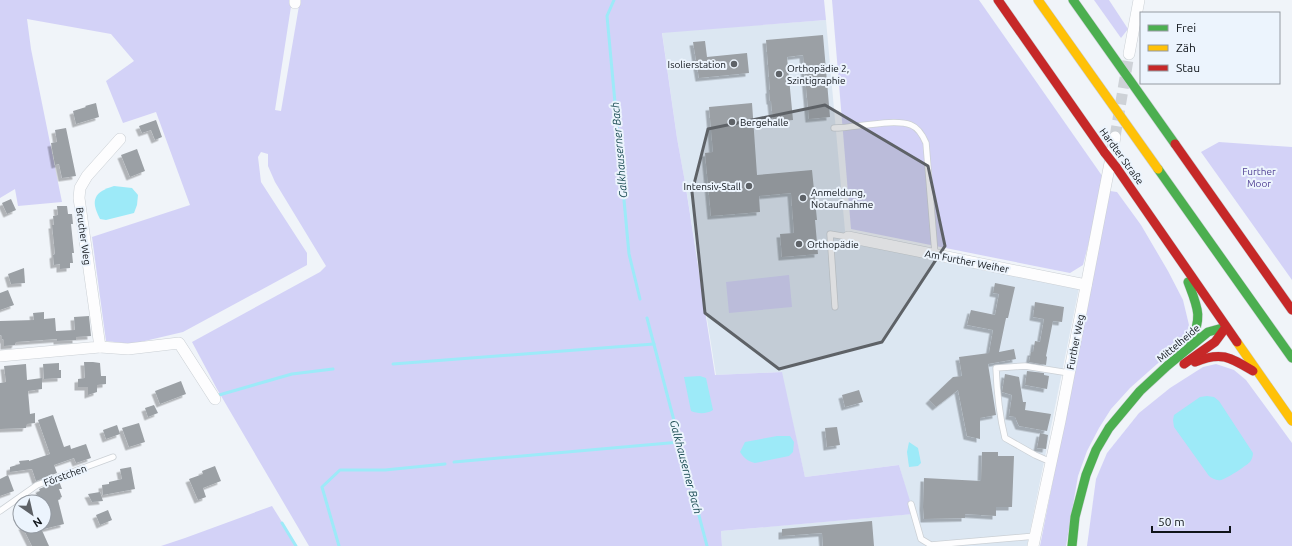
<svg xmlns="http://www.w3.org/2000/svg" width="1292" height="546" viewBox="0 0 1292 546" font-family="Ubuntu,sans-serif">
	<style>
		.built { fill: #dce7f2 }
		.green { fill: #d3d2f7 }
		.water { fill: #9deaf8 }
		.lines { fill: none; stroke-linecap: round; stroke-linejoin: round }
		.stream { stroke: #9deaf8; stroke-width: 3 }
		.building { fill: #9ba0a5; filter: url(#shadow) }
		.street-tunnel { stroke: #ced2d7; stroke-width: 11; stroke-dasharray: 11 5.5; stroke-linecap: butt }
		.lane-casing { stroke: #cbd0d5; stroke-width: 7 }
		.street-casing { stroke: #cbd0d5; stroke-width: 12 }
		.fast-casing { stroke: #cbd0d5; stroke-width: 10 }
		.slow-casing { stroke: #cbd0d5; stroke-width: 10 }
		.jam-casing { stroke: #cbd0d5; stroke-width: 10 }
		.lane { stroke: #fdfdfe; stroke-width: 5.5 }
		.street { stroke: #fdfdfe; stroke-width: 11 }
		.fast { stroke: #4caf50; stroke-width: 9 }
		.slow { stroke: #ffc107; stroke-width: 9 }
		.jam { stroke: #c62828; stroke-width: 9 }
		.jam-bridge-casing { stroke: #cbd0d5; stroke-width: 10; stroke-linecap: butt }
		.jam-bridge { stroke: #c62828; stroke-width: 9 }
		.marked { fill: #5e6267; fill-opacity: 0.2; stroke: #5e6267; stroke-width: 3; stroke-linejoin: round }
		.poi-dot { fill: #5e6267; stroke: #ecf4fd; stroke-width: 1.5 }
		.labels { text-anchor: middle; stroke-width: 4; stroke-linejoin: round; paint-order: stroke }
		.poi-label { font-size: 10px; fill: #0f1419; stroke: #ecf4fd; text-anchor: start }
		.street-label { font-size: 10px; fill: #0f1419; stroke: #ecf4fd }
		.park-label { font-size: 10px; fill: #4f3f93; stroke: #ecf4fd }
		.water-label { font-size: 11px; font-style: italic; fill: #15474e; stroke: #ecf4fd }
	</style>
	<defs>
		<filter id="shadow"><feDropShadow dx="-3.5" dy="3.5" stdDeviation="0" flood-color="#0004"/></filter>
	</defs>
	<rect width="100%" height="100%" fill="#f0f4f9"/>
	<path class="built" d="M826 20 846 242 1079 288 1027 546H722L721 531 913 514 899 465 805 477 781 372 716 375 685 182 677 138 662 32Z"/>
	<g class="green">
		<path d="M0 0H292L275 110 281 111 300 0H824L826 20 662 33 677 138 685 182 715 375 782 372 805 477 899 465 914 514 721 531 722 546H309L217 389 192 342 320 272 326 266 275 182 268 166V154L261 152 258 157 261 182 307 253V265L183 332 132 344 106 341 92 237 190 205 156 112 123 123 106 81 134 61 111 34 27 19 31 49 62 202 18 206 15 189 0 198Z"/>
		<path d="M832 0H979L1105 180 1083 265 1070 273 851 229Z"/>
		<path d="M1094 0H1109L1128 29 1121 38Z"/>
		<path d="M1219 142 1292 147V280L1201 152Z"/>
		<path d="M1110 191 1117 192 1141 225 1168 271 1183 300 1189 325 1183 344 1157 364 1130 388 1111 409 1099 428 1087 451 1078 476 1066 546H1040Z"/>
		<path d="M789 275 792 307 729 313 726 282Z"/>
		<path d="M1216 364 1234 370 1246 380 1292 443V546H1087L1096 479 1107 453 1139 413 1170 388 1203 367Z"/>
		<path d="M272 506 297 546H161L185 538Z"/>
	</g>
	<g class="water">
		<path d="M114 186 132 188 138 195 137 205 134 213 106 220 100 219C90 200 94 192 114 186Z"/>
		<path d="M700 376 706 378 713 410C707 414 698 414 691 411L684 377Z"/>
		<path d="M1207 396 1214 397 1219 401 1253 453C1253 456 1252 459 1250 462 1246 466 1226 479 1221 480 1216 481 1212 478 1209 476L1174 427 1173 420 1174 415 1200 397Z"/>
		<path d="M777 436H790L794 442 793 452 789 456 755 463C747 461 744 458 740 452L745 442Z"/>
		<path d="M909 442 918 448 921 463 918 466 909 467 907 452Z"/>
	</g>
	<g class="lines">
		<g class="stream">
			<path d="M614 0 607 16 629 254 640 299"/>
			<path d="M647 318 707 546"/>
			<path d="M393 364 654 344"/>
			<path d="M219 395 292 374 333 369"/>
			<path d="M454 462 680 442"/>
			<path d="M282 523 296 546"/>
			<path d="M339 546 322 487 340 470H385L445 464"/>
		</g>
	</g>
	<g class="building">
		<path d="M823 35 830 117 809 119 803 55 787 57 793 120 773 122 771 101H770L769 90H770L766 40Z"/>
		<path d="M705 41 707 57 747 53 749 73 699 78 693 42Z"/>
		<path d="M96 103 99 117 76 124 73 111 86 107 85 106Z"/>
		<path d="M752 103 757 175 812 170 817 220H815L818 254 782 257 780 234 794 233 791 193 759 196 760 212 711 216 705 153 713 152 709 107Z"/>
		<path d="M156 120 162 137 155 140 151 130 142 133 139 126Z"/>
		<path d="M66 128 76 176 62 178 59 164 55 165 51 143 57 142 55 130Z"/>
		<path d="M137 149 145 171 130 177 121 155Z"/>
		<path d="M11 199 16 210 7 214 2 203Z"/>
		<path d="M57 206H67L68 214H72L73 224H71L74 253H72L73 263H70V268L60 269V264L54 265 53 255 55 254 52 225H54L53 216 58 215Z"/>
		<path d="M24 268 25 283 11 284 8 274Z"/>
		<path d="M995 283 1015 287 1008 318H1006L999 352 1014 349 1016 359 988 364 996 415 980 418V439L967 436 958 390 936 407 929 400 953 377 962 376 959 357 989 353 993 330 967 325 971 310 995 315 999 294 993 293Z"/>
		<path d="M8 290 14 305 0 310V293Z"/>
		<path d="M1035 302 1064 307 1062 322 1053 321 1046 356 1047 357 1046 365 1029 362 1031 352H1033L1035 341 1040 342 1044 319 1033 317Z"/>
		<path d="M44 312V319L55 318 56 331 75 330 74 317 89 316 91 336 76 337V340L57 341V339L16 342 15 345 4 346V340L2 339V336L0 335V321L34 320 33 313Z"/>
		<path d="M84 362H93L100 363 101 376H106V384L97 385V392L88 395V387H78V379L85 378Z"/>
		<path d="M59 363V370H61V378L44 379 43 364Z"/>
		<path d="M26 364 27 380 42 378V389L28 391 30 414 35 413V423L27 424 26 428 0 429V383L6 382 4 366Z"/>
		<path d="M1027 371 1044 373V375L1049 376 1047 389 1025 385Z"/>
		<path d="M1005 374 1019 377 1023 402H1026L1025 410 1051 414 1047 431 1019 426 1015 417 1009 416 1012 395 1002 392Z"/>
		<path d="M181 381 186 394 160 404 155 391Z"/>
		<path d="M859 390 863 402 845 407 842 395Z"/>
		<path d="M154 405 158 413 148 417 145 408Z"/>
		<path d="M53 415 64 447 70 445 71 449 86 444 91 458 76 463 74 458 54 465 57 473 36 481 32 469 10 472V467L20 464 19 461 29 460V461L50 454 38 420Z"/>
		<path d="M139 423 145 442 129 447 122 428Z"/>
		<path d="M117 425 120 434 106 439 103 430Z"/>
		<path d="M837 427 840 445 827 447 825 428Z"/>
		<path d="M1040 433 1048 435 1046 449 1037 448Z"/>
		<path d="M982 452H998V456H1014L1012 507H996V516L965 514V518L924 519 923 507 924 478 981 481Z"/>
		<path d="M215 466 221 481 203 488 206 497 198 500 189 479 203 474 202 471Z"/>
		<path d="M131 467 135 489 103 495 102 485 109 484V482L122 479 120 469Z"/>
		<path d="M8 475 14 491 0 496V479Z"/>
		<path d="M59 481 62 489H59L62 497 60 498 61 499 58 500 64 524 44 529V502H40L36 493 40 491 39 489Z"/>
		<path d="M100 492 103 501 92 502 88 494Z"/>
		<path d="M108 510 112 520 100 525 96 515Z"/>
		<path d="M872 521 874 546H823L822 533 782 536V529Z"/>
		<path d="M22 526H40L49 546H32Z"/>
	</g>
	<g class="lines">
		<path class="street-tunnel" d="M1115 137 1129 54"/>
		<defs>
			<g id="lane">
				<path d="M834 128C855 128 894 118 911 125 919 128 923 136 926 143L935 254"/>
				<path d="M835 307 830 234 848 237"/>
				<path d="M1051 462 1035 455 1005 438C999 414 997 393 996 368L1025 366 1069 373"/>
				<path d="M911 504 921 539 931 545 1035 536"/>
				<path d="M0 511 37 485 113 457"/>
			</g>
			<g id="street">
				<path d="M295 3V0"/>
				<path d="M1129 54 1139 0"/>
				<path d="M848 237 1086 285"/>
				<path d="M100 347 128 349 179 343 215 399"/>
				<path d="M0 356 100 347 79 198 80 188 87 176 120 139"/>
				<path d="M1033 546 1060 421 1115 137"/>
			</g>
			<g id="fast">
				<path d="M1073 0 1175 144"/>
				<path d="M1158 169 1292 358"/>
				<path d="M1188 282C1198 308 1203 317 1190 344"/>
				<path d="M1072 546 1075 517 1086 475 1096 450 1109 428 1140 391 1167 366 1208 332 1226 327"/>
			</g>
			<g id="slow">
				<path d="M1038 0 1158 169"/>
				<path d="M1237 342 1292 421"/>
			</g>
			<g id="jam">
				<path d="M998 0 1105 153"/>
				<path d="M1175 144 1292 310"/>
				<path d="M1116 167 1237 342"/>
				<path d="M1195 362C1221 351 1230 357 1253 371"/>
				<path d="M1184 364 1215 342 1226 327"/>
			</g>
		</defs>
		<use href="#lane" class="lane-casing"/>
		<use href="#street" class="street-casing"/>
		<use href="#fast" class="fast-casing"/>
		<use href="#slow" class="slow-casing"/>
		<use href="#jam" class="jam-casing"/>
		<use href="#lane" class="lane"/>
		<use href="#street" class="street"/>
		<use href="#fast" class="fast"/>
		<use href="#slow" class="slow"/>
		<use href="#jam" class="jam"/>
		<defs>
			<path id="jam-bridge" d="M1105 153 1116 167"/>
		</defs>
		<use href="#jam-bridge" class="jam-bridge-casing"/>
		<use href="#jam-bridge" class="jam-bridge"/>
	</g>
	<path class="marked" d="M825 105 928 166 945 246 882 342 779 369 705 313 692 192 708 129Z"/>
	<g class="poi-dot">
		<circle cx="734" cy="64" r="4"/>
		<circle cx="779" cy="74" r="4"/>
		<circle cx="732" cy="122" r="4"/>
		<circle cx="749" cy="186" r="4"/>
		<circle cx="803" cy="198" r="4"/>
		<circle cx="799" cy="244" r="4"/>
	</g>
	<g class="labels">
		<g class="poi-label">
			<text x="726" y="68" text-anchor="end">Isolierstation</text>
			<text x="787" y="72">Orthopädie 2,<tspan x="787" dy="12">Szintigraphie</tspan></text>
			<text x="740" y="126">Bergehalle</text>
			<text x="741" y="190" text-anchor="end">Intensiv-Stall</text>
			<text x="811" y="196">Anmeldung,<tspan x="811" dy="12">Notaufnahme</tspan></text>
			<text x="807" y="248">Orthopädie</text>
		</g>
		<g class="street-label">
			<text transform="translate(1122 156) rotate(54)" y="4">Hardter Straße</text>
			<text transform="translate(84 236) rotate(82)" y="4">Brucher Weg</text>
			<text transform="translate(967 261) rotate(11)" y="4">Am Further Weiher</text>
			<text transform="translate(1075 342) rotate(-79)" y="4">Further Weg</text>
			<text transform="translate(1178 343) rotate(-40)" y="4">Mittelheide</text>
			<text transform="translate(65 475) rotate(-20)" y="4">Förstchen</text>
		</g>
		<g class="park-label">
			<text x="1259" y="175">Further<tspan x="1259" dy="12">Moor</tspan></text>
		</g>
		<g class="water-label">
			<text transform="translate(619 150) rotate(-95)" y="4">Galkhauserner Bach</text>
			<text transform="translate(686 467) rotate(75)" y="4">Galkhauserner Bach</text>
		</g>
	</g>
	<rect x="1140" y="12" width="140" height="72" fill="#ecf4fd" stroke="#949aa2"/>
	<rect x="1148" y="25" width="20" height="6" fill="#4caf50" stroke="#949aa2"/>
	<text x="1176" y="32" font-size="12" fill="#0f1419">Frei</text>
	<rect x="1148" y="45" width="20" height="6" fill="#ffc107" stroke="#949aa2"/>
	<text x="1176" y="52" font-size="12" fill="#0f1419">Zäh</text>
	<rect x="1148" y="65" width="20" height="6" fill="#c62828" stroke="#949aa2"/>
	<text x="1176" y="72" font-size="12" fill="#0f1419">Stau</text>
	<g transform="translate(32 514) rotate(146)"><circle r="19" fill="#ecf4fd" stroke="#949aa2"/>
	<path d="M0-3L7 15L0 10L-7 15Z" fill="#5e6267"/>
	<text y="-6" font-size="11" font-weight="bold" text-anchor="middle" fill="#0f1419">N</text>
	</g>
	<path d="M1152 526v6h78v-6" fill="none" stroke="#0f1419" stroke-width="2"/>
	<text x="1158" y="526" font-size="12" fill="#0f1419" stroke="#ecf4fd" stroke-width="3" paint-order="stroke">50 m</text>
</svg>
